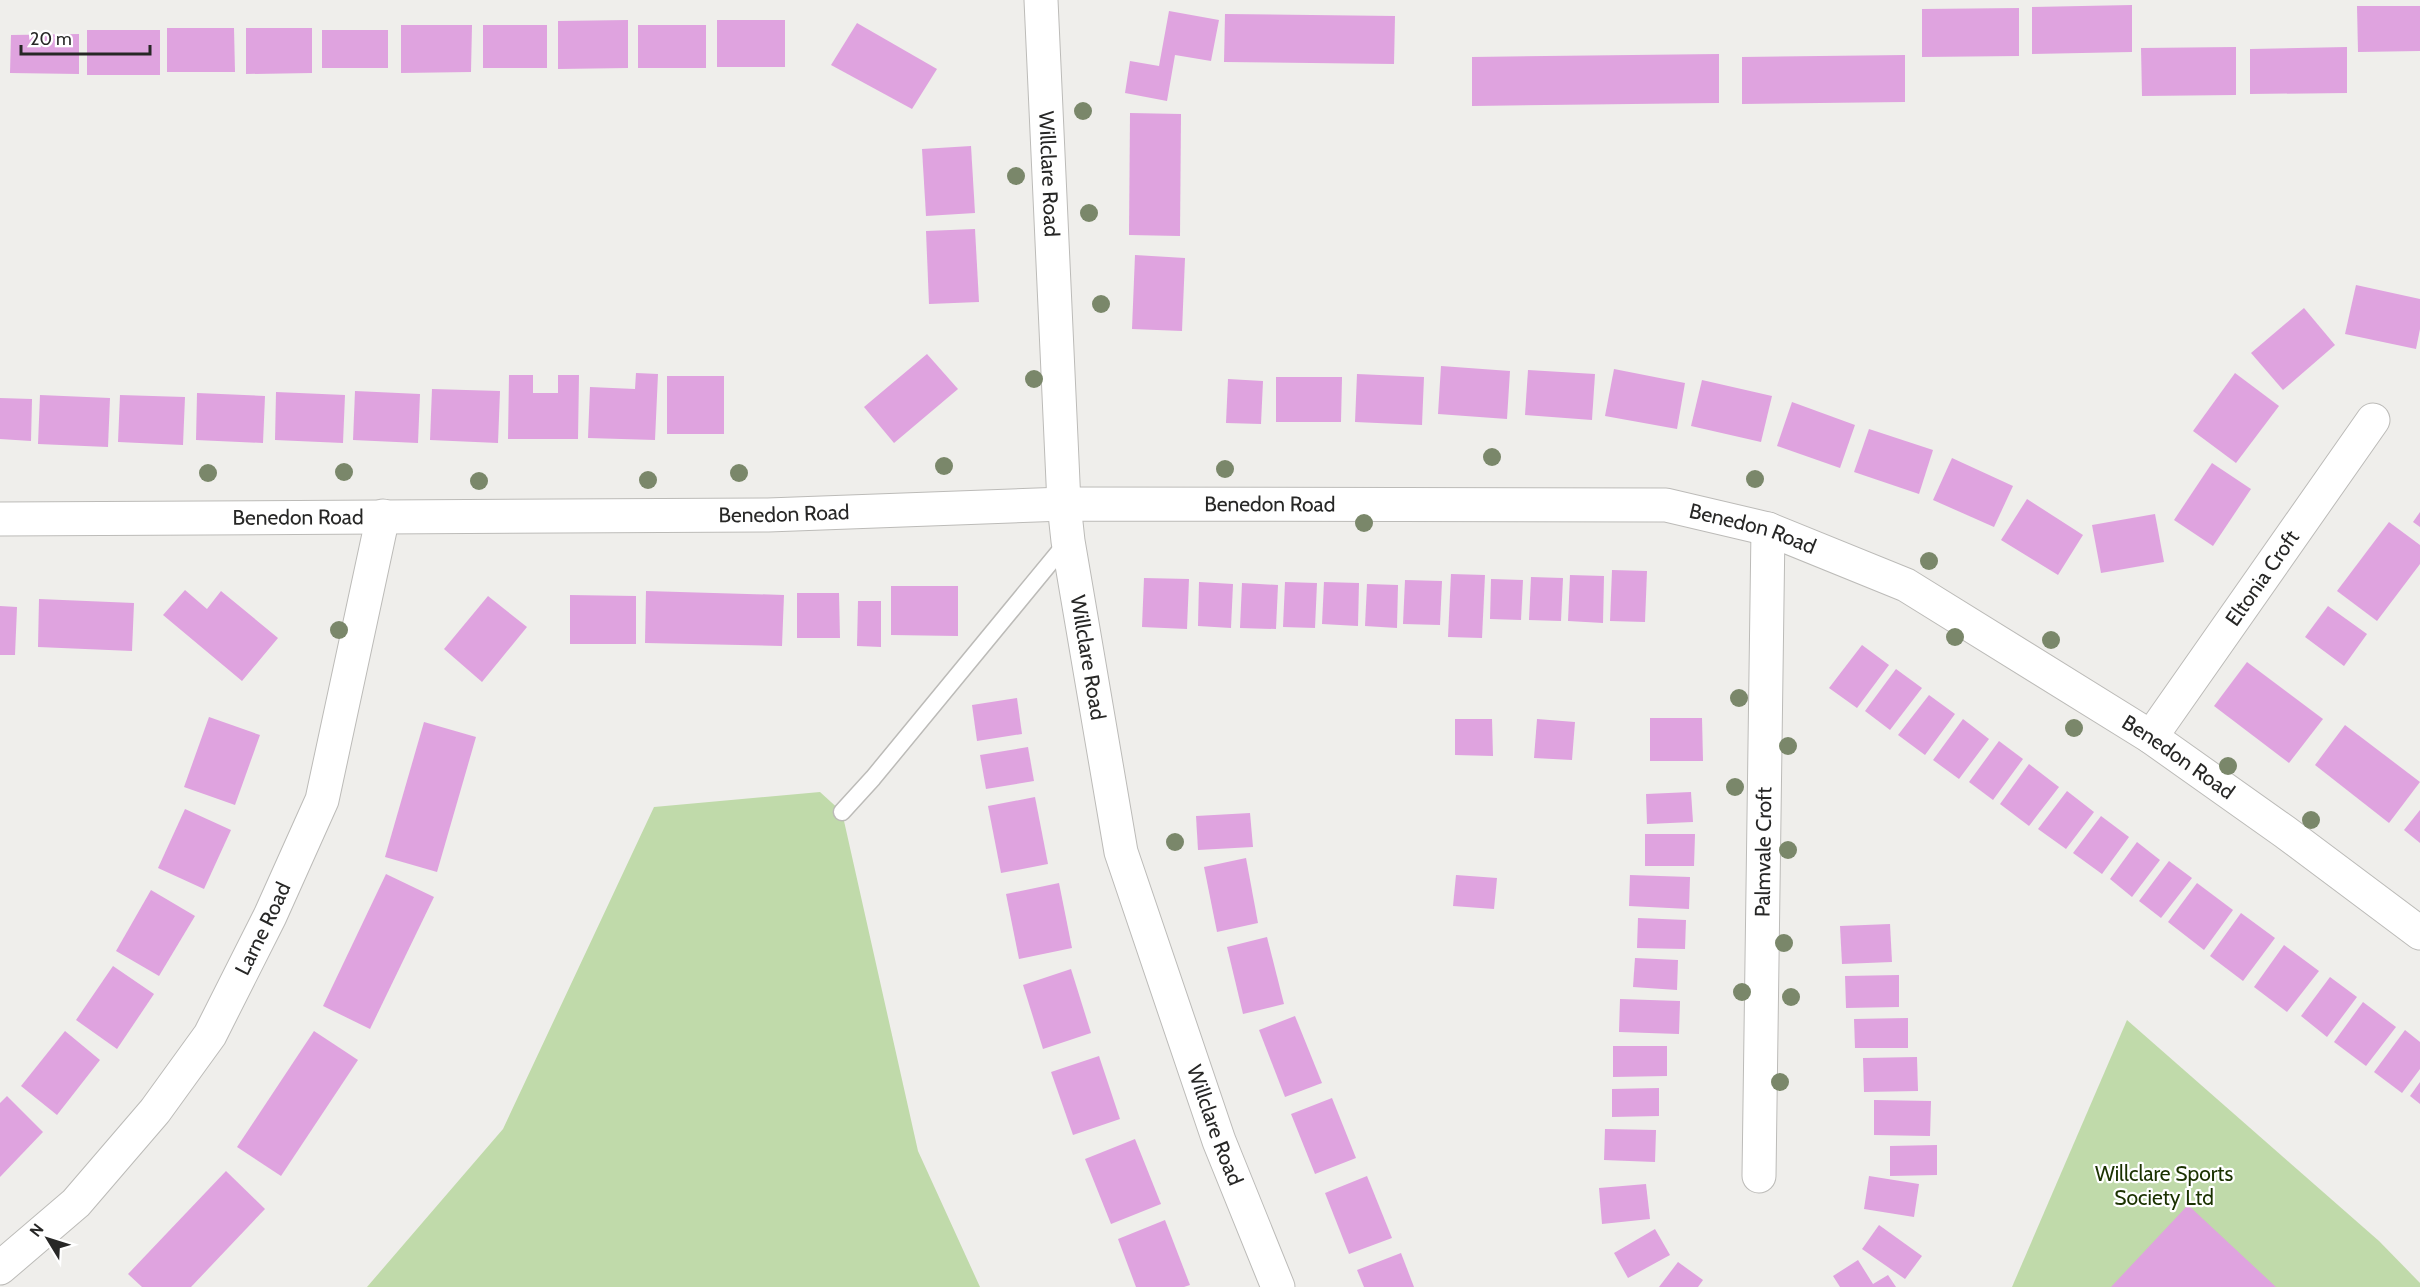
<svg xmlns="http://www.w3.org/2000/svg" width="2420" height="1287" viewBox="0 0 2420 1287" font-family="Cabin,sans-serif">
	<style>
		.green { fill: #c0daaa }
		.building { fill: #dfa3df }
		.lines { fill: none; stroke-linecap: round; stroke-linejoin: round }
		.lane-casing { stroke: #bcbbb8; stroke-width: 19 }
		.street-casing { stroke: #bcbbb8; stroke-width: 35 }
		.lane { stroke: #fff; stroke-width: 16 }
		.street { stroke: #fff; stroke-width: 33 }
		.tree { fill: #7a876a }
		.labels { text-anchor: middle; stroke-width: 4.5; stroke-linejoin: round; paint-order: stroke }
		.street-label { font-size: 21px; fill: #272726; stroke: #fff }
		.park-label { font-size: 21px; fill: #1b3200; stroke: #fff }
	</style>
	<rect width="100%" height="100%" fill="#efeeeb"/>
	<g class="green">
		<path d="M820 792 842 812 918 1151 980 1287H367L503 1129 654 807Z"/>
		<path d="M2127 1020 2379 1241 2420 1283V1287H2012Z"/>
	</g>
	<g class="building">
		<path d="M2132 5V52L2032 54V7Z"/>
		<path d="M2357 6H2420V51L2358 52Z"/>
		<path d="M2019 8V56L1922 57V9Z"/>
		<path d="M1169 11 1219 20 1211 61 1175 55 1167 101 1125 93 1130 61 1159 66Z"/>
		<path d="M1225 14 1395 16 1394 64 1224 62Z"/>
		<path d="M628 20V68L558 69V21Z"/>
		<rect x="717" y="20" width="68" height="47"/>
		<path d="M857 23 937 69 912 109 831 65Z"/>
		<path d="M401 25H472L471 72 401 73Z"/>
		<rect x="483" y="25" width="64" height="43"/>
		<rect x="638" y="25" width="68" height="43"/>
		<path d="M167 28H234L235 72H167Z"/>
		<path d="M246 28H312V73L246 74Z"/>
		<rect x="87" y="30" width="73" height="45"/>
		<rect x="322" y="30" width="66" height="38"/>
		<path d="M79 34V74L10 73 11 35Z"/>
		<path d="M2236 47V95L2142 96 2141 48Z"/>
		<path d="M2347 47V93L2250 94V49Z"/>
		<path d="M1719 54V103L1472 106V57Z"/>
		<path d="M1905 55V102L1742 104V57Z"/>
		<path d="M1130 113 1181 114 1180 236 1129 235Z"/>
		<path d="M971 146 975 213 926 216 922 149Z"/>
		<path d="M975 229 979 302 929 304 926 231Z"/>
		<path d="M1135 255 1185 258 1182 331 1132 329Z"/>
		<path d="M2356 285 2420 299V329L2416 349 2345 334Z"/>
		<path d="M2304 308 2335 345 2283 390 2251 353Z"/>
		<path d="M927 354 958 389 894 443 864 407Z"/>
		<path d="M1441 366 1510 371 1507 419 1438 414Z"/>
		<path d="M1614 369 1685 383 1677 429 1605 416Z"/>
		<path d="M1528 370 1595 374 1592 420 1525 415Z"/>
		<path d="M636 373 658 374 655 440 588 438 590 387 635 389Z"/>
		<path d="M2235 373 2279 406 2236 463 2193 431Z"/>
		<path d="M1357 374 1424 377 1422 425 1355 422Z"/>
		<path d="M509 375H533V393H558V375H579L578 439H508Z"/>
		<rect x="667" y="376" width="57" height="58"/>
		<path d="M1276 377H1342L1341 422H1276Z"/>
		<path d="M1228 379 1263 381 1261 424 1226 423Z"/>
		<path d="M1702 380 1772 396 1761 442 1691 426Z"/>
		<path d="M432 389 500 391 498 443 430 440Z"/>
		<path d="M355 391 420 394 418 443 353 440Z"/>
		<path d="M276 392 345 395 343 443 275 440Z"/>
		<path d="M197 393 265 396 263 443 196 440Z"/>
		<path d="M40 395 110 398 108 447 38 444Z"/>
		<path d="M120 395 185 397 183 445 118 442Z"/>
		<path d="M0 398 32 399 31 441 0 439Z"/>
		<path d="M1792 402 1855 425 1840 468 1777 446Z"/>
		<path d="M1869 429 1933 450 1919 494 1854 472Z"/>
		<path d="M1952 458 2013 486 1994 527 1933 500Z"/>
		<path d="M2212 463 2251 489 2213 546 2174 520Z"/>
		<path d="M2027 499 2083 535 2058 575 2001 540Z"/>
		<path d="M2420 512V527L2413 522Z"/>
		<path d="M2155 514 2164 562 2101 573 2092 525Z"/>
		<path d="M2389 522 2420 545V564L2377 621 2337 591Z"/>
		<path d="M1612 570 1647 571 1645 622 1610 621Z"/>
		<path d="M1451 574 1485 575 1482 638 1448 637Z"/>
		<path d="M1570 575 1604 576 1603 623 1568 621Z"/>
		<path d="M1531 577 1563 578 1561 621 1529 620Z"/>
		<path d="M1144 578 1189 579 1187 629 1142 627Z"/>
		<path d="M1491 579 1523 580 1521 620 1490 619Z"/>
		<path d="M1405 580 1442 581 1440 625 1403 624Z"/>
		<path d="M1199 582 1233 584 1231 628 1198 626Z"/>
		<path d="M1285 582 1317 583 1315 628 1283 627Z"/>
		<path d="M1324 582 1359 583 1358 626 1322 624Z"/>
		<path d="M1242 583 1278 585 1276 629 1240 628Z"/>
		<path d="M1367 584 1398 585 1397 628 1365 626Z"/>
		<path d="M891 586H958V636L891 635Z"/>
		<path d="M185 590 207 609 221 591 278 638 242 681 163 615Z"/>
		<path d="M646 591 784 595 782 646 645 643Z"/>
		<path d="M797 593H839L840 638H797Z"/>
		<path d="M570 595 636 596V644H570Z"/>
		<path d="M488 596 527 627 482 682 444 649Z"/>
		<path d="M39 599 134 603 132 651 38 647Z"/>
		<path d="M858 601H881V647L857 646Z"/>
		<path d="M0 606 17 607 15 655H0Z"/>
		<path d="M2328 606 2367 634 2344 666 2305 637Z"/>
		<path d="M1862 645 1889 665 1857 708 1829 688Z"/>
		<path d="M2247 662 2323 719 2289 763 2214 706Z"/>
		<path d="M1896 669 1922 688 1890 730 1865 711Z"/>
		<path d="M1929 695 1955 714 1925 755 1898 735Z"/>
		<path d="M1017 698 1022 734 977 741 972 705Z"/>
		<path d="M209 717 260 735 235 805 184 787Z"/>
		<path d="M1650 718H1702L1703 761H1650Z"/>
		<path d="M1455 719H1492L1493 756 1455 755Z"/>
		<path d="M1537 719 1575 722 1572 760 1534 758Z"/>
		<path d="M1963 719 1989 739 1959 779 1933 760Z"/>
		<path d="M424 722 476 737 437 872 385 857Z"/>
		<path d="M2345 725 2420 782 2389 823 2315 765Z"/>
		<path d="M1999 741 2023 759 1993 800 1969 782Z"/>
		<path d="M1028 747 1034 781 986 789 980 755Z"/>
		<path d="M2029 764 2059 787 2029 826 2000 804Z"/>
		<path d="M2067 791 2094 812 2066 849 2038 829Z"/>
		<path d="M1691 792 1693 822 1647 824 1646 794Z"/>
		<path d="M1035 797 1048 864 1001 873 988 806Z"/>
		<path d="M185 809 231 830 204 889 158 868Z"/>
		<path d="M2420 810V843L2404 830Z"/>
		<path d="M1250 813 1253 847 1198 850 1196 816Z"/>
		<path d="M2101 816 2129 837 2102 874 2073 853Z"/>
		<path d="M1645 834H1695L1694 866H1645Z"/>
		<path d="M2137 842 2160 860 2132 897 2110 879Z"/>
		<path d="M1246 858 1258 923 1217 932 1204 867Z"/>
		<path d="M2169 861 2192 878 2161 918 2139 901Z"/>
		<path d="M386 874 434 897 370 1029 323 1006Z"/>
		<path d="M1456 875 1497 878 1494 909 1453 906Z"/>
		<path d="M1630 875 1690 877 1689 909 1629 906Z"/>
		<path d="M1059 883 1072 948 1019 959 1006 894Z"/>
		<path d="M2197 883 2233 910 2204 950 2168 922Z"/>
		<path d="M151 890 195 916 159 976 116 951Z"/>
		<path d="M2241 913 2275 938 2243 981 2210 956Z"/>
		<path d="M1638 918 1686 920 1685 949 1637 948Z"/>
		<path d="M1890 924 1892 962 1842 964 1840 926Z"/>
		<path d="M1267 937 1284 1004 1243 1014 1227 947Z"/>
		<path d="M2284 945 2319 971 2287 1012 2254 987Z"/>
		<path d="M1635 958 1678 960 1677 990 1633 987Z"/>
		<path d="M113 966 154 994 117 1049 76 1020Z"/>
		<path d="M1071 969 1091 1033 1043 1049 1023 985Z"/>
		<path d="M1899 975V1007L1846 1008 1845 976Z"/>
		<path d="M2330 977 2357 997 2327 1037 2301 1016Z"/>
		<path d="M1620 999 1680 1001 1679 1034 1619 1032Z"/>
		<path d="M2363 1002 2396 1027 2366 1066 2334 1042Z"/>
		<path d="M1295 1016 1322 1083 1285 1097 1259 1030Z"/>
		<path d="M1908 1018V1048H1855L1854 1019Z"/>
		<path d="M2405 1030 2420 1042V1069L2402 1093 2374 1072Z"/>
		<path d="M65 1031 100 1060 57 1115 21 1086Z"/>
		<path d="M314 1031 358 1060 281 1176 237 1147Z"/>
		<path d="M1613 1046H1667V1076L1613 1077Z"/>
		<path d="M1099 1056 1120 1119 1073 1135 1051 1072Z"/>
		<path d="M1917 1057 1918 1091 1864 1092 1863 1058Z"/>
		<path d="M2420 1082V1104L2410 1096Z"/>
		<path d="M1659 1088V1116L1612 1117V1089Z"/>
		<path d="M7 1096 43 1132 0 1177V1103Z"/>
		<path d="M1332 1098 1356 1158 1315 1174 1291 1114Z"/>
		<path d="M1874 1100 1931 1101 1930 1136 1874 1135Z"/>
		<path d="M1605 1129 1656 1130 1655 1162 1604 1160Z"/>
		<path d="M1135 1139 1161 1204 1111 1224 1085 1159Z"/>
		<path d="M1937 1145V1175L1890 1176V1146Z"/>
		<path d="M226 1171 265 1209 191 1287H142L128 1274Z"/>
		<path d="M1367 1176 1392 1238 1349 1254 1325 1193Z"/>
		<path d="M1869 1176 1919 1184 1914 1217 1864 1209Z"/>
		<path d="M1646 1184 1650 1219 1602 1224 1599 1188Z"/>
		<path d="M2188 1205 2276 1287H2111Z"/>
		<path d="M1165 1220 1190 1285 1184 1287H1136L1118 1239Z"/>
		<path d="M1879 1225 1922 1256 1905 1279 1862 1249Z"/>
		<path d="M1655 1229 1670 1255 1628 1278 1614 1253Z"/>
		<path d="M1401 1253 1414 1287H1364L1357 1270Z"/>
		<path d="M1858 1260 1873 1284 1888 1275 1896 1287H1840L1833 1276Z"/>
		<path d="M1678 1262 1703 1280 1698 1287H1659Z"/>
	</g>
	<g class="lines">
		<defs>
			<path id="lane" d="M842 812 873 778 1068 541"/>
			<g id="street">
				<path id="s1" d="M1041 0 1064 504 1068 541 1121 852 1219 1141 1278 1287"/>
				<path id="s2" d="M0 519 768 515 1064 504 1666 505 1768 529 1906 585 2151 737 2285 832 2420 933"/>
				<path id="s3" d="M2151 737 2373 420"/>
				<path id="s4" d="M1759 1176 1768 529"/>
				<path id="s5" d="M0 1268 76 1203 155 1111 210 1035 270 916 322 800 383 516"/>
			</g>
		</defs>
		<use href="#lane" class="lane-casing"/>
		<use href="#street" class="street-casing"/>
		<use href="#lane" class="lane"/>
		<use href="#street" class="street"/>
	</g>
	<g class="tree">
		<circle cx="1083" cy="111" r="9"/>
		<circle cx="1016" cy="176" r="9"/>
		<circle cx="1089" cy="213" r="9"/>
		<circle cx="1101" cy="304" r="9"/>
		<circle cx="1034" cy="379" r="9"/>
		<circle cx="1492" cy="457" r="9"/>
		<circle cx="944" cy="466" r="9"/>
		<circle cx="1225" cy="469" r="9"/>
		<circle cx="344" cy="472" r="9"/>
		<circle cx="208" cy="473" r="9"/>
		<circle cx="739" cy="473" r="9"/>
		<circle cx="1755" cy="479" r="9"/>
		<circle cx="648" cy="480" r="9"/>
		<circle cx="479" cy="481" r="9"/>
		<circle cx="1364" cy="523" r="9"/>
		<circle cx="1929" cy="561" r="9"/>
		<circle cx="339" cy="630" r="9"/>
		<circle cx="1955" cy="637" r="9"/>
		<circle cx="2051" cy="640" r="9"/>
		<circle cx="1739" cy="698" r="9"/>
		<circle cx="2074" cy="728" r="9"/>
		<circle cx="1788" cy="746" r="9"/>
		<circle cx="2228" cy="766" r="9"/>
		<circle cx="1735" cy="787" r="9"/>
		<circle cx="2311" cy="820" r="9"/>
		<circle cx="1175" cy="842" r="9"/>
		<circle cx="1788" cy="850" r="9"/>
		<circle cx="1784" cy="943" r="9"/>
		<circle cx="1742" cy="992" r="9"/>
		<circle cx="1791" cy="997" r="9"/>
		<circle cx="1780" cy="1082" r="9"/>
	</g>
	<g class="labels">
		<g class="street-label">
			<text dy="7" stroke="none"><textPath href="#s1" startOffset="174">Willclare Road</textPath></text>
			<text dy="7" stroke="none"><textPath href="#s2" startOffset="1270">Benedon Road</textPath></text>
			<text dy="7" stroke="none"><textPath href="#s2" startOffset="784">Benedon Road</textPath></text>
			<text dy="7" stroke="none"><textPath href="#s2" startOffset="298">Benedon Road</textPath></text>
			<text dy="7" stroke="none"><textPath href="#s2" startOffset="1756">Benedon Road</textPath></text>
			<text dy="7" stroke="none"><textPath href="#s3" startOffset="194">Eltonia Croft</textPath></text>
			<text dy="7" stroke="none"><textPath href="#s1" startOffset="660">Willclare Road</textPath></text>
			<text dy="7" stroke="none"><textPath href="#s2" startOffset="2242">Benedon Road</textPath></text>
			<text dy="7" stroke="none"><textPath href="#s4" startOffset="324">Palmvale Croft</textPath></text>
			<text dy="7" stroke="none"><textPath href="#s5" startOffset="434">Larne Road</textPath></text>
			<text dy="7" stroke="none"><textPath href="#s1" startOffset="1146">Willclare Road</textPath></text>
		</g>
		<g class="park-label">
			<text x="2164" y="1181">Willclare Sports<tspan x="2164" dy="24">Society Ltd</tspan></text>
		</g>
	</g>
	<g transform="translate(48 1239) rotate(308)" stroke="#ffffff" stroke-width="4.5" paint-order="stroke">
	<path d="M0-4.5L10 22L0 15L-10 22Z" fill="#272726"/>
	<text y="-9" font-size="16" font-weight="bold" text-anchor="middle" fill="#272726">N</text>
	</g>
	<path d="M21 45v9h129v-9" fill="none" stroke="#272726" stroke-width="3"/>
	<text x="30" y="45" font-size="18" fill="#272726" stroke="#ffffff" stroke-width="4.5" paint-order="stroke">20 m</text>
</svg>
